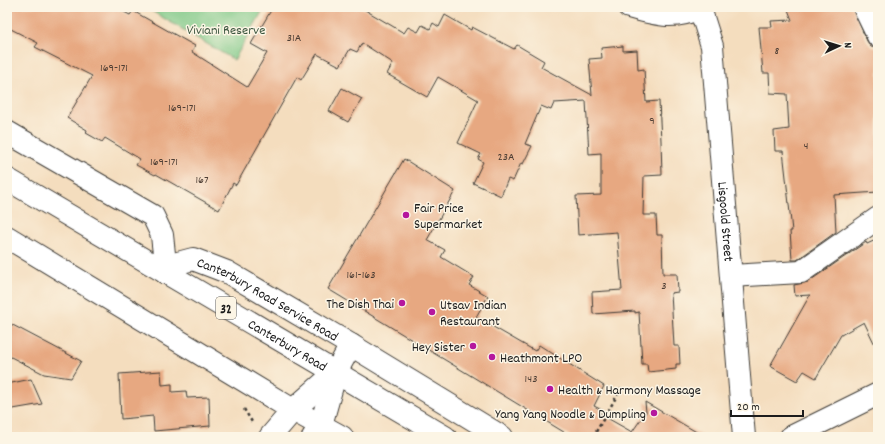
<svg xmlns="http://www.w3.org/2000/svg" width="885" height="444" viewBox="0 0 885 444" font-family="Dekko,sans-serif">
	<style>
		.green { fill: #7cc785; stroke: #4c7250 }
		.building { fill: #e7a881 }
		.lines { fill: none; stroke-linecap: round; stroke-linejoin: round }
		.minor-casing { stroke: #3c3934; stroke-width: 24 }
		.major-casing { stroke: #3c3934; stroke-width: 24 }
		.path { stroke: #3c3934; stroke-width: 2.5; stroke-dasharray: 3 3; stroke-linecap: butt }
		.minor { stroke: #fff; stroke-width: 22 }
		.major { stroke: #fff; stroke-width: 22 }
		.poi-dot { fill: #b5179e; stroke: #fcf5e5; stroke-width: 1.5 }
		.labels { text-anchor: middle; stroke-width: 3; stroke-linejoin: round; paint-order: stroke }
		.number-label { font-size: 12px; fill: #4f3f35 }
		.shield { fill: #fcf5e5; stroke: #5f5d58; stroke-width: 1 }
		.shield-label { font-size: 13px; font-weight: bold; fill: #1c1c1c }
		.park-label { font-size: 14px; fill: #3e5841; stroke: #fcf5e5 }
		.poi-label { font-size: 14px; fill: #1c1c1c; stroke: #fcf5e5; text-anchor: start }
		.street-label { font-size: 14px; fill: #1c1c1c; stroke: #fcf5e5 }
	</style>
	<rect width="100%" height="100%" fill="#fcf5e5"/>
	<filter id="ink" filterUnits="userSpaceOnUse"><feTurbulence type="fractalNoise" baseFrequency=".025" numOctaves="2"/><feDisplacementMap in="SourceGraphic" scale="8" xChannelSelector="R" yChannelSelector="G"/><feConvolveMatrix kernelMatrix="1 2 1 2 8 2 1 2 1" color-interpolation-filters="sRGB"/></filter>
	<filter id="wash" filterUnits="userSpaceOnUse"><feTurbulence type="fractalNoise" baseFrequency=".012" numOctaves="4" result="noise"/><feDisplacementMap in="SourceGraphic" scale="16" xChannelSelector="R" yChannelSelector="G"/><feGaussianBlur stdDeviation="0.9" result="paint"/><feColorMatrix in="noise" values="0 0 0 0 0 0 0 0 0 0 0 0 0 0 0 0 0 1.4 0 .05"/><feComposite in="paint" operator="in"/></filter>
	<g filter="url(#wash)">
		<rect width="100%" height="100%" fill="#f4ddbe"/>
		<path class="green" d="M145 7H265L234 60Z"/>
		<g id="blocks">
			<g class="building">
				<path d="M12 7H114L130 15 133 11 195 46 192 52 247 87 267 53 251 44 273 7H360L404 33 408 27 418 32 422 25 430 29 433 23 439 27 445 15 471 30 472 27 514 49 517 45 544 61 541 67 592 95 589 59 602 58 601 48 623 46V51L637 50 638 70 644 69 646 102 659 101 661 141 662 175 644 176 643 215H656L657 235H662L663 274H677L678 292 671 293 674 346H679L680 364H676V369L648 372 647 364H642L639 312 635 313V311L593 314 592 292 622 290 617 232 578 235 576 196 601 195V153L589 154 586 101 554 103 551 110 541 106 525 144 532 146 523 164 521 163 513 181 508 179 501 196 473 183 483 162 478 159 481 154 458 143 478 100 438 77 427 97 387 74 393 63 362 43 357 52 350 49 340 66 317 54 301 80 297 77 236 185 233 183 219 210 156 174 155 175 136 165 140 159 105 138 102 142 86 133 87 130 67 118 92 76 35 47 38 43 7 27V15Z"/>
				<path d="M787 7H852L867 41 871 47 878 48V192L834 195 836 232 797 260H792L790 231H792L783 151H775L774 131 789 129 787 94 770 93 769 73H763L759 27H772L771 21 792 20Z"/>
				<path d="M342 88 362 99 348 122 329 111Z"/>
				<path d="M404 159 455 191 427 240 445 250 441 257 474 277 469 285 488 296 476 317 535 351 539 345 604 386 594 406 602 410 600 414 632 432 646 412 645 402 705 437H572L328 289Z"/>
				<path d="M878 239V351L864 322 841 335 816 378 804 371 797 381 770 366 810 295 795 296 794 285 808 282 866 242 867 244Z"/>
				<path d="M7 322 81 361 71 378 44 374 7 355Z"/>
				<path d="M161 371 162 385 172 384V392L186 391 187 398 209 397 210 426 154 431 153 416 121 419 119 374Z"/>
				<path d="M31 379 42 404 7 410V384Z"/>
			</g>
		</g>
	</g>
	<g filter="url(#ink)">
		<use href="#blocks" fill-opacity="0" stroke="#3c3934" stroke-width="1"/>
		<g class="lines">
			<defs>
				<g id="minor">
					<path d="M629 7C658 15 674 20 703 7"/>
					<path d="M864 7 878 36"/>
					<path id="s1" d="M700 8 712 46 744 437"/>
					<path d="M7 132 153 216 162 235 166 273"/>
					<path id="s2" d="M166 273 178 263 193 259 227 272 351 345 502 437"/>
					<path d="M731 276 801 272 878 218"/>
					<path d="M336 372 351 345"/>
					<path d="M270 437 293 410"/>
					<path d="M313 437 321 425"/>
					<path d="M791 437 878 394"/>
				</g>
				<g id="major">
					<path id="s3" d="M7 179 445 437"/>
					<path d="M7 237 293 410 342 437"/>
					<path d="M293 410 336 372"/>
					<path d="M321 425 336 372"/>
				</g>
			</defs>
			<use href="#minor" class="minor-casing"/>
			<use href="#major" class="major-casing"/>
			<g class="path">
				<path d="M244 409 252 422"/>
				<path d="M593 437 622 387"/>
			</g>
			<use href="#minor" class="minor"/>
			<use href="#major" class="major"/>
		</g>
	</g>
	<g class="poi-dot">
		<circle cx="406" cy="215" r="4"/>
		<circle cx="402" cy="303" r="4"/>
		<circle cx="432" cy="312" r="4"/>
		<circle cx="473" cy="346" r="4"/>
		<circle cx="492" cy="357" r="4"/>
		<circle cx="550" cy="389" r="4"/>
		<circle cx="654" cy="413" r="4"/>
	</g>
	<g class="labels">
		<g class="number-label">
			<text x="294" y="41">31A</text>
			<text x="777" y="54">8</text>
			<text x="114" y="71">169-171</text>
			<text x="182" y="111">169-171</text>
			<text x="652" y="124">9</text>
			<text x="806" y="149">4</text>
			<text x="506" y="160">23A</text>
			<text x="164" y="165">169-171</text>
			<text x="202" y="183">167</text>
			<text x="361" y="278">161-163</text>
			<text x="664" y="289">3</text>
			<text x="531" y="382">143</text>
		</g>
		<rect class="shield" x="216" y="297" width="20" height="22" rx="3"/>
		<g class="shield-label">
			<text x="226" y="313">32</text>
		</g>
		<g class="park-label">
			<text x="226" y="34">Viviani Reserve</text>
		</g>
		<g class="poi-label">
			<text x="414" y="212">Fair Price<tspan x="414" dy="16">Supermarket</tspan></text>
			<text x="394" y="308" text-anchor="end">The Dish Thai</text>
			<text x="440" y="309">Utsav Indian<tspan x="440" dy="16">Restaurant</tspan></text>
			<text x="465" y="351" text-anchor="end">Hey Sister</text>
			<text x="500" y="362">Heathmont LPO</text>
			<text x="558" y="394">Health &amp; Harmony Massage</text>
			<text x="646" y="418" text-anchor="end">Yang Yang Noodle &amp; Dumpling</text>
		</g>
		<g class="street-label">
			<text dy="5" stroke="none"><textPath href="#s1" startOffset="216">Lisgoold Street</textPath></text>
			<text dy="5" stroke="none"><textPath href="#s2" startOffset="116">Canterbury Road Service Road</textPath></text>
			<text dy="5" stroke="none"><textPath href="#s3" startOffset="326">Canterbury Road</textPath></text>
		</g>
	</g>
	<rect width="885" height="444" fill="none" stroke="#fcf5e5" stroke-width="24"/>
	<g transform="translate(839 46) rotate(86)" stroke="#fcf5e5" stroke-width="3" paint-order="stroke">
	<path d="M0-3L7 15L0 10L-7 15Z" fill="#1c1c1c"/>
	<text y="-6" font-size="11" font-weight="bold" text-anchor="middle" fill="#1c1c1c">N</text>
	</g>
	<path d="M731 410v6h72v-6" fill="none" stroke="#1c1c1c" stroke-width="2"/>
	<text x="737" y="410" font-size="12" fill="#1c1c1c" stroke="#fcf5e5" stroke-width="3" paint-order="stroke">20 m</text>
</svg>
